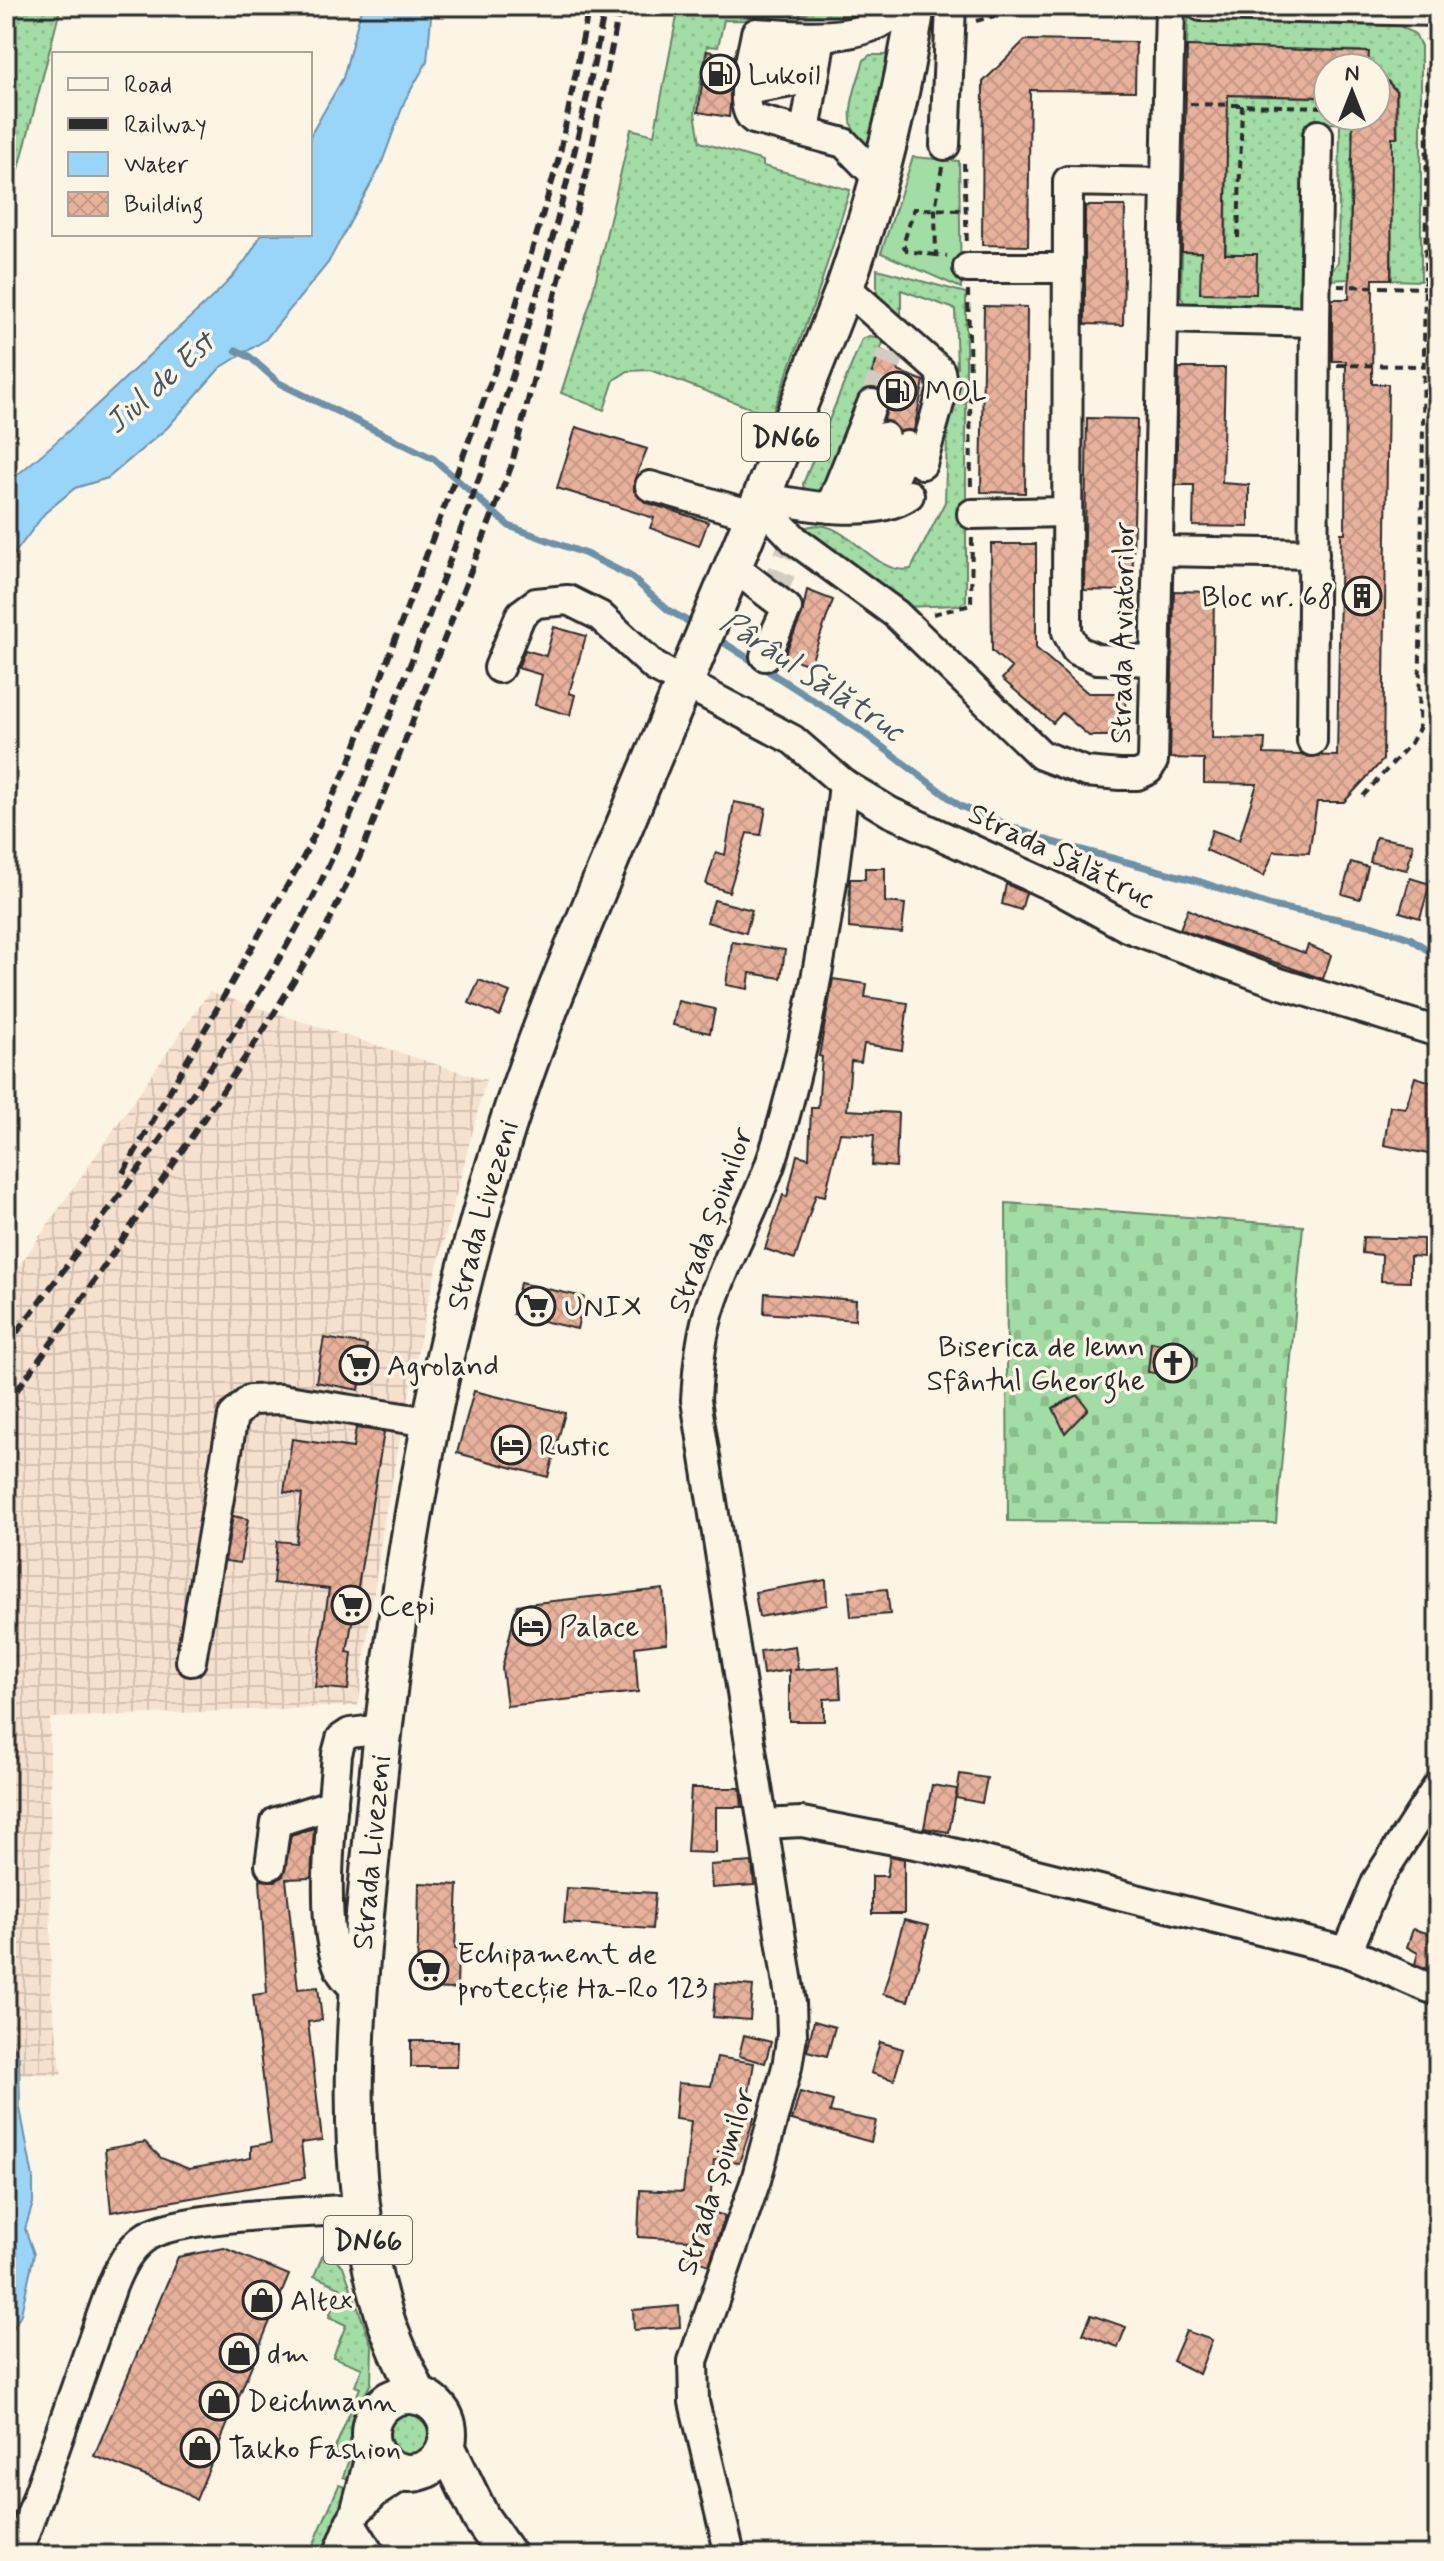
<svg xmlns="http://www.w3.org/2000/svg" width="1444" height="2561" viewBox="0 0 1444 2561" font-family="Mynerve,sans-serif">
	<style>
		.industrial { fill: url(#industrial-grid) }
		.grass { fill: url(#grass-dots); stroke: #668468; stroke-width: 2 }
		.cemetery { fill: url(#cemetery-stones); stroke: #668468; stroke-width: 2 }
		.green { fill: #a1dda4; stroke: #668468; stroke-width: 2 }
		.water { fill: #99d5f9; stroke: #6d91a7; stroke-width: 2 }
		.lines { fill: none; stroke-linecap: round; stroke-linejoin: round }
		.stream { stroke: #6d91a7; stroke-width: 7 }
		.building { fill: url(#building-cross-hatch); stroke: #2b2b2b; stroke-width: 2 }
		.minor-tunnel { stroke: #d2cdc0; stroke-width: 28; stroke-dasharray: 28 14; stroke-linecap: butt }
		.minor-casing { stroke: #2b2b2b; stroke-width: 34 }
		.major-casing { stroke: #2b2b2b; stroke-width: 42 }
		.path { stroke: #2b2b2b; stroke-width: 4; stroke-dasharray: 8 6; stroke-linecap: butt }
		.minor { stroke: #fcf5e5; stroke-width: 28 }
		.major { stroke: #fcf5e5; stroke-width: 36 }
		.rail { stroke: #2b2b2b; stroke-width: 6; stroke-dasharray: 12 6; stroke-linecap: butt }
		.labels { text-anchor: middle; stroke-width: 7; stroke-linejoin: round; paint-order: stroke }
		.shield { fill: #fcf5e5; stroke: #6a6863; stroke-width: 2 }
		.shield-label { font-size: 28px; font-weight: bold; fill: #2b2b2b }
		.poi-label { font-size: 30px; fill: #2b2b2b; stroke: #fcf5e5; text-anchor: start }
		.street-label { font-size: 30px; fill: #2b2b2b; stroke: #fcf5e5 }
		.water-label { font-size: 32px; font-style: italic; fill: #46565e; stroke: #fcf5e5 }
	</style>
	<defs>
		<pattern id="industrial-grid" width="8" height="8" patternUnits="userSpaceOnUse" patternTransform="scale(2)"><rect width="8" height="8" fill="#f6e1cf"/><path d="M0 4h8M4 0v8" fill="none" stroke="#d3c1b2"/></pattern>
		<pattern id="grass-dots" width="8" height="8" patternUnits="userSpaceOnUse" patternTransform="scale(2)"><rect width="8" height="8" fill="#a1dda4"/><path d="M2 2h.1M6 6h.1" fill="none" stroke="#8bbe8d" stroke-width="1.8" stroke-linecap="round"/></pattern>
		<pattern id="cemetery-stones" width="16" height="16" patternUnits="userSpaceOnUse" patternTransform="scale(2)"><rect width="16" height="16" fill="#a1dda4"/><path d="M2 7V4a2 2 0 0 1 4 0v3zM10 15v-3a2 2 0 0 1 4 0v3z" fill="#8bbe8d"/></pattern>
		<pattern id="building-cross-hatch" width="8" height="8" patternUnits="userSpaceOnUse" patternTransform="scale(2)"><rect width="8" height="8" fill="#e7b19b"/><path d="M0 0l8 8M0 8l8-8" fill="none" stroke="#c69886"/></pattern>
	</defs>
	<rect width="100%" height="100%" fill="#fcf5e5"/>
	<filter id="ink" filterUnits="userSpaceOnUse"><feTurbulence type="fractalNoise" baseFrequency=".0125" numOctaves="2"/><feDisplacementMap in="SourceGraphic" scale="16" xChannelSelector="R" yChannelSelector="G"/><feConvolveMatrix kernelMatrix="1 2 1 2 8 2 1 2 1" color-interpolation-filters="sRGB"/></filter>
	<g filter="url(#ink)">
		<path class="industrial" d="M209 992 486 1080 426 1310 384 1520 358 1706 50 1718 51 1994 62 2075 6 2073V1285Z"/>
		<g class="grass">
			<path d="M6 6H61L6 219Z"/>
			<path d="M679 6H889C860 20 832 16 801 14L798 21 724 20 718 47 707 46 695 113 700 142 763 161V166L850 190 818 293 771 416 650 370 628 371 614 380 604 410 561 393 591 300 631 129 654 135Z"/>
			<path d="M1188 17 1389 20 1415 34 1421 46V281L1392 280 1391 158 1351 159 1349 279 1326 280 1338 262 1340 123 1305 124 1304 305 1296 312 1186 307 1181 296 1182 252 1201 253V292L1256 255 1226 253 1227 126 1185 125 1186 94 1328 98V116H1352V137H1398L1397 91 1361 51 1187 46Z"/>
			<path d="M870 55H887L869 147C836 128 856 89 864 60Z"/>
			<path d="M877 269 966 293V601L959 605 903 607 802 529C844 509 870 577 911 569L945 502 949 372 957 367 955 309 901 290V319L877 298Z"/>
			<path d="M869 336 881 338 883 343 855 413 829 496 804 491 803 484 862 339Z"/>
			<path d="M325 2250 343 2266 372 2347 371 2383 353 2417 351 2480 343 2477 349 2459 333 2453 360 2388 355 2386 362 2368 333 2357 346 2325 329 2317 340 2287 314 2276Z"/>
			<circle cx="408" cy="2434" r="32"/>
			<path d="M339 2485 348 2488 323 2555H309Z"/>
		</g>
		<path class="cemetery" d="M1006 1203 1303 1226 1276 1523 1008 1521Z"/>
		<path class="green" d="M913 157 959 161 961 288 881 253Z"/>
		<g class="water">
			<path d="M362 6H432L427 62 405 100 381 165 328 263 265 340 220 368 167 428 108 478 75 488 45 513 6 565V484C61 440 111 392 162 343 197 310 241 278 261 234H310V136L343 78Z"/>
			<path d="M6 2031 19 2057 20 2108 33 2178V2203L25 2229 34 2254 21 2314 6 2342Z"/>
		</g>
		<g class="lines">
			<g class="stream">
				<path d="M236 350 250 357 279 383 434 459 509 526 586 554 630 576 668 610 698 627"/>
				<path d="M715 637 860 730 960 806 1052 842 1201 882 1272 906 1374 926 1410 938 1438 957"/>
			</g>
		</g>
		<g class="building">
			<path d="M1025 40 1136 42 1135 91 1030 90 1028 246 982 245 983 82Z"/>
			<path d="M1187 46 1369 52 1368 68H1328V97L1228 95 1225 254H1257L1256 294 1200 293 1201 252H1182Z"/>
			<path d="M707 51 734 56 729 117 698 112Z"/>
			<path d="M1376 68 1396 91 1397 138H1392L1391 279H1373L1372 384H1388L1383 760 1344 802H1317L1309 853 1274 851 1264 876 1206 850 1212 830 1239 840 1257 784 1204 783V759L1170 758 1174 591 1214 592 1212 738 1265 739 1264 754 1337 756 1341 533H1345L1346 361H1332V299H1349L1353 116H1376Z"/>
			<path d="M1085 206H1125L1123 325 1085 324Z"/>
			<path d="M984 306 1027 307 1025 493 981 492Z"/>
			<path d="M881 350 902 360 898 371 924 381 914 430 899 431 891 422 884 420 889 402 886 394 878 388 866 389Z"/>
			<path d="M1179 368H1225L1222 483 1249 485V527L1193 526 1194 485H1176Z"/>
			<path d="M1087 418 1137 419 1132 591 1084 590Z"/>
			<path d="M576 427 647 449 634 481V491L645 502 708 522 699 546 650 528 654 518 557 488Z"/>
			<path d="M991 544H1036V648L1088 693H1125L1126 736H1089L1062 713 1053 723 1002 679 1012 668 992 651Z"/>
			<path d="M807 590 833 600 810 665 784 656 802 615Z"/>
			<path d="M554 627 586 636 569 693 575 695 570 715 535 705 542 675 518 668 525 650 546 656Z"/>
			<path d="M734 802 766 808 761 835 747 833 729 892 706 884 716 852 725 855Z"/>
			<path d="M1376 837 1413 844 1407 870 1370 862Z"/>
			<path d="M1351 862 1368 867 1360 899 1342 894Z"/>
			<path d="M865 868H885V902L905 904 902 933 849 928 850 879H865Z"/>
			<path d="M1410 878 1430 884 1420 918 1400 912Z"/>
			<path d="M1006 884 1026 893 1021 910 1002 904Z"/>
			<path d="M714 900 752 910 746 933 707 922Z"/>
			<path d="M1188 909 1222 926 1305 953 1308 945 1331 955 1323 979 1180 929Z"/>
			<path d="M732 942 785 950 781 978 750 973 748 989 726 985Z"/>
			<path d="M833 979 867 984 865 997 908 1003 902 1050 864 1044 861 1062 851 1061 847 1110 898 1113 896 1167 872 1165 874 1135 840 1133 825 1196 816 1194 795 1259 765 1249 783 1195 787 1197 797 1155 809 1158 811 1108H818L822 1057 819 1056Z"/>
			<path d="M479 980 510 992 500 1016 469 1003Z"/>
			<path d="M678 1001 715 1009 710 1033 673 1025Z"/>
			<path d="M1415 1077 1438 1084V1156L1384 1145 1390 1106 1406 1108Z"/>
			<path d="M1363 1237 1423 1239V1257L1410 1256V1282L1381 1281 1382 1255 1362 1253Z"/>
			<path d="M520 1283 584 1297 577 1329 513 1314Z"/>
			<path d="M765 1293 856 1300 855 1320 764 1313Z"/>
			<path d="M324 1338 367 1345 359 1390 316 1382Z"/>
			<path d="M1151 1342 1190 1350 1197 1358 1196 1367 1181 1377 1148 1372Z"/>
			<path d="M474 1391 565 1413 548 1477 457 1453Z"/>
			<path d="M1078 1395 1088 1409 1065 1433 1053 1408Z"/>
			<path d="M356 1428 384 1432 347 1652 352 1653 348 1690 315 1687 329 1589 273 1583 277 1541 296 1543 302 1494 284 1492 292 1439 353 1448Z"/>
			<path d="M233 1516 248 1519 240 1563 225 1561Z"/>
			<path d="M826 1580 827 1605 759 1617 755 1592Z"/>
			<path d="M663 1589 667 1643 635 1647 638 1692 507 1706 502 1668 517 1605Z"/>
			<path d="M887 1589 890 1614 851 1617 849 1592Z"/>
			<path d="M795 1646 798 1669 794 1670 839 1667 841 1698 824 1699V1721H789V1670L763 1674 760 1651Z"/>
			<path d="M960 1774 987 1778 982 1803 956 1798Z"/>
			<path d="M932 1785 957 1789 949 1832 924 1828Z"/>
			<path d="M691 1788H740L742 1807H716V1853L687 1852Z"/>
			<path d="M314 1828 311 1878 286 1879 298 1989 318 1987 322 2020 308 2022 322 2140 301 2143 305 2178 111 2212 105 2149 145 2142 161 2158 189 2169 251 2158V2146L271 2143 253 1995 267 1993 260 1880 276 1881 283 1876 291 1835Z"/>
			<path d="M890 1856 904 1859V1914H872V1876H887Z"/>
			<path d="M752 1862 754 1885 712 1888 710 1865Z"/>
			<path d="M419 1883 458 1885 455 1949H458L457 1989 417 1988Z"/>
			<path d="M567 1888 655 1893 652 1929 564 1923Z"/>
			<path d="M904 1920 929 1926 908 2001 883 1994Z"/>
			<path d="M1413 1929 1438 1936 1435 1972 1415 1964 1418 1953 1407 1947Z"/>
			<path d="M716 1983 753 1986 750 2020 713 2017Z"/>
			<path d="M814 2021 835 2027 827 2056 807 2051Z"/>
			<path d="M744 2035 771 2042 765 2063 739 2056Z"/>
			<path d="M411 2041H458L457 2067H411Z"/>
			<path d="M880 2042 903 2049 894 2080 871 2073Z"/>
			<path d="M717 2057 754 2063 745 2115 754 2118 739 2163 714 2160 709 2211 725 2216 709 2265 684 2256 689 2240 638 2237 640 2190 683 2192 691 2121 675 2119 678 2083 711 2086Z"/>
			<path d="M800 2092 833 2101 830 2112 876 2121 871 2142 792 2120Z"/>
			<path d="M224 2248 289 2275 196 2500 181 2490 94 2456 178 2257Z"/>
			<path d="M679 2306 680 2327 634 2330 633 2310Z"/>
			<path d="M1091 2315 1126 2327 1118 2347 1083 2334Z"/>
			<path d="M1186 2331 1212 2340 1199 2374 1173 2361Z"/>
		</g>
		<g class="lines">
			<g class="minor-tunnel">
				<path d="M872 404 891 353"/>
				<path d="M771 597 795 540"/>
			</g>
			<defs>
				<g id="minor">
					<path d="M1201 6 1438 11"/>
					<path d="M751 62 818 51"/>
					<path d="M746 90 814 78"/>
					<path d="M805 132 821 36"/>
					<path d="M945 145 951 6"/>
					<path d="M880 180 844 143 754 119C736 107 753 53 756 33 811 36 862 44 906 6"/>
					<path d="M968 268H1066"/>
					<path d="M845 287 940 371 943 389 922 464"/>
					<path d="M1163 318 1315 322 1318 135"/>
					<path d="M650 486 753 515"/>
					<path d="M762 497C802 505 873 520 909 495"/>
					<path d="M759 502 795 540 896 614 1041 755 1086 772 1120 775H1137L1148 770 1153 761 1170 6"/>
					<path d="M882 505 907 446"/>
					<path d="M855 507 884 437"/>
					<path d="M830 508 872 404"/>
					<path d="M972 514 1066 512"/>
					<path d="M1158 551 1314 554"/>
					<path d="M731 565 787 608 765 656"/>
					<path d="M1155 661 1097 659 1076 650 1067 632 1068 181 1166 183"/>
					<path d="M499 668 521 614 536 603 568 600 600 616 655 667 793 740 844 784 890 812 1058 889 1127 927 1279 983 1438 1032"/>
					<path d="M1312 741 1315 322"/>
					<path d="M191 1661 233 1416 250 1400 281 1399 429 1422"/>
					<path d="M763 1824 802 1822 925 1846 1347 1952C1379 1964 1406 1980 1438 1991"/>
					<path d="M270 1865 276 1822 333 1804"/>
					<path d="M1347 1952 1377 1881 1438 1786"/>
					<path d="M360 1993C353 1986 344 1979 340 1970 317 1920 333 1810 337 1754L341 1739 350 1733 382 1729"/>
					<path d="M356 2512 375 2493 406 2473"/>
					<path d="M350 2522 371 2555"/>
					<path d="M17 2555 112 2286C120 2266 129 2248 147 2236 180 2215 317 2212 362 2209"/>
					<path d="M338 2555 355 2513 372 2448"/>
					<path d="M730 2555 694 2402 693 2361 756 2180 787 2067 792 2035 791 2003 696 1400C698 1366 701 1332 713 1299 730 1250 758 1203 774 1153 809 1039 832 903 844 784"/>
				</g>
				<g id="major">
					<circle cx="409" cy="2434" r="39"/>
					<path id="s1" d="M418 2396C407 2369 392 2342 384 2314 337 2163 357 1997 372 1842 394 1599 432 1360 507 1127 543 1015 591 907 636 798 707 629 779 459 845 287 877 195 901 103 916 6"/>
					<path d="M446 2446 481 2518 507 2555"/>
				</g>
			</defs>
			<use href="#minor" class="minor-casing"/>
			<use href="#major" class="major-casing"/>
			<g class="path">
				<path d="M976 21 1017 10 1145 12"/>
				<path d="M1190 104 1328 107"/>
				<path d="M964 163 967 246"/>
				<path d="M942 167 935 210 936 255 947 256"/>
				<path d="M1238 238 1242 105"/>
				<path d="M936 255 907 251 903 245 914 209 966 210"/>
				<path d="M1338 286 1425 288"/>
				<path d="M968 290 970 382"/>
				<path d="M1337 365 1425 366"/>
				<path d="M970 394 971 490"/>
				<path d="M933 614 971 605 972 538"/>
				<path d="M1363 796 1411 743 1419 729 1428 47 1426 36"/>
			</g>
			<use href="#minor" class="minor"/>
			<use href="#major" class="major"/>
			<g class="rail">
				<path d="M123 1173 304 856 350 761 504 346 559 158 589 6"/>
				<path d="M6 1347C111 1205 223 1066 306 911 347 834 376 751 408 670 493 454 563 235 605 6"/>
				<path d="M6 1405 68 1320 265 1028 326 928 361 854 511 467 588 167 620 6"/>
			</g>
		</g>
	</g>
	<defs>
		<symbol id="fuel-ring" viewBox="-11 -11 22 22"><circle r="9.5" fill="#fcf5e5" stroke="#2b2b2b" stroke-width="1.5"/><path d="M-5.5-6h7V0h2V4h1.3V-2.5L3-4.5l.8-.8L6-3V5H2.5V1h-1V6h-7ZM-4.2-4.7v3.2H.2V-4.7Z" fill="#2b2b2b"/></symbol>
		<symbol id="building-ring" viewBox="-11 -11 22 22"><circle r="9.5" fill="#fcf5e5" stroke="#2b2b2b" stroke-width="1.5"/><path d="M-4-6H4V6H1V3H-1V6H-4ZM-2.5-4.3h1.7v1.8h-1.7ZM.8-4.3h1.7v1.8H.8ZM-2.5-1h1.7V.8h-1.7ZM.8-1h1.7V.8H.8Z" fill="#2b2b2b"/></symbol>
		<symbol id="supermarket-ring" viewBox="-11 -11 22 22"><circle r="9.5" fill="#fcf5e5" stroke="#2b2b2b" stroke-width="1.5"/><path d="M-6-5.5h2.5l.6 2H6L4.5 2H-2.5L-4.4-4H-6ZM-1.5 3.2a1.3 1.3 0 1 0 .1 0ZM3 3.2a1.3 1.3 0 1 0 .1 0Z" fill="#2b2b2b"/></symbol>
		<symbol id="church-ring" viewBox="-11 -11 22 22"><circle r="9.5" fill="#fcf5e5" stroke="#2b2b2b" stroke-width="1.5"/><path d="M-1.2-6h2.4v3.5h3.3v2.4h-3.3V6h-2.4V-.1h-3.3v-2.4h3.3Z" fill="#2b2b2b"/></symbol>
		<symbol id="hotel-ring" viewBox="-11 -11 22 22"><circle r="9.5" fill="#fcf5e5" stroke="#2b2b2b" stroke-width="1.5"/><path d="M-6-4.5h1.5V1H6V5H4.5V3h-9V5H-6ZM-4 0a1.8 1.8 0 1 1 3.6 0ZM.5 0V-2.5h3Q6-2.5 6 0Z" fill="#2b2b2b"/></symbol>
		<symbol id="shop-ring" viewBox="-11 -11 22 22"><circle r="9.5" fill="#fcf5e5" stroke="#2b2b2b" stroke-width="1.5"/><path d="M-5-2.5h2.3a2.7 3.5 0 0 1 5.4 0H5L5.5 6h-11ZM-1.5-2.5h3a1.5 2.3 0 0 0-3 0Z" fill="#2b2b2b"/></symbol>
	</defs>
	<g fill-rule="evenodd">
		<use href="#fuel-ring" x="698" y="52" width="44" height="44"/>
		<use href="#fuel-ring" x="875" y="369" width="44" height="44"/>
		<use href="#building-ring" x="1340" y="574" width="44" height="44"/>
		<use href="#supermarket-ring" x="514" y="1284" width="44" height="44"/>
		<use href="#church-ring" x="1151" y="1341" width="44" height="44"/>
		<use href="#supermarket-ring" x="337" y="1343" width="44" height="44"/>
		<use href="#hotel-ring" x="489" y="1423" width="44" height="44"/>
		<use href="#supermarket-ring" x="329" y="1583" width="44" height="44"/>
		<use href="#hotel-ring" x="509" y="1604" width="44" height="44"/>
		<use href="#supermarket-ring" x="407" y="1948" width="44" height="44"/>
		<use href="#shop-ring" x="240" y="2278" width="44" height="44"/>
		<use href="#shop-ring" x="217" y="2331" width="44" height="44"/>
		<use href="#shop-ring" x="197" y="2379" width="44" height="44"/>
		<use href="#shop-ring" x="178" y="2426" width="44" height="44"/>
	</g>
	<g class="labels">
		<g class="shield">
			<rect x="742" y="413" width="88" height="48" rx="6"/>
			<rect x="324" y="2216" width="88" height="48" rx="6"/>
		</g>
		<g class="shield-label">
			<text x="786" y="447">DN66</text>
			<text x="368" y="2250">DN66</text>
		</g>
		<g class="poi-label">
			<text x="748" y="84">Lukoil</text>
			<text x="925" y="401">MOL</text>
			<text x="1334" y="606" text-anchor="end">Bloc nr. 68</text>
			<text x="564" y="1316">UNIX</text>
			<text x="1145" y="1356" text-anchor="end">Biserica de lemn<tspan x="1145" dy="34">Sfântul Gheorghe</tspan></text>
			<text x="387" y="1375">Agroland</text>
			<text x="539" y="1455">Rustic</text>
			<text x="379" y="1615">Cepi</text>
			<text x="559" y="1636">Palace</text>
			<text x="457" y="1963">Echipament de<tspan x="457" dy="34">protecție Ha-Ro 123</tspan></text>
			<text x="290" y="2310">Altex</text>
			<text x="267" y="2363">dm</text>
			<text x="247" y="2411">Deichmann</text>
			<text x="228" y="2458">Takko Fashion</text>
		</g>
		<g class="street-label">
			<text transform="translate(1122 633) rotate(-89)" y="10">Strada Aviatorilor</text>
			<text transform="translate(1062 855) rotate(26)" y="10">Strada Sălătruc</text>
			<text dy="10" stroke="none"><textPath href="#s1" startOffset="1202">Strada Livezeni</textPath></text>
			<text transform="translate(710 1220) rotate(-70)" y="10">Strada Șoimilor</text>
			<text dy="10" stroke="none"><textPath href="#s1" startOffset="554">Strada Livezeni</textPath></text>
			<text transform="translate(715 2181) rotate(-72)" y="10">Strada Șoimilor</text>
		</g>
		<g class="water-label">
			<text transform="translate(159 382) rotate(-42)" y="11">Jiul de Est</text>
			<text transform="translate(813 675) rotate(33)" y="11">Pârâul Sălătruc</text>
		</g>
	</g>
	<rect width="1444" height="2561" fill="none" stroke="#fcf5e5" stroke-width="32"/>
	<rect x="16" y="16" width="1412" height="2529" fill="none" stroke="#2b2b2b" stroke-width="3" filter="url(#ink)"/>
	<rect x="52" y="52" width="260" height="184" fill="#fcf5e5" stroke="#a8a49b" stroke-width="2"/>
	<rect x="68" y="78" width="40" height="12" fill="#fcf5e5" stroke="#a8a49b" stroke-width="2"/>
	<text x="124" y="92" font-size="24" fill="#2b2b2b">Road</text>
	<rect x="68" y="118" width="40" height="12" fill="#2b2b2b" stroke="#a8a49b" stroke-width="2"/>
	<text x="124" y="132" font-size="24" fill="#2b2b2b">Railway</text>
	<rect x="68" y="152" width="40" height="24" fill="#99d5f9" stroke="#a8a49b" stroke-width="2"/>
	<text x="124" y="172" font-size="24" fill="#2b2b2b">Water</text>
	<rect x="68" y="192" width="40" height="24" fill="url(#building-cross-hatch)" stroke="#a8a49b" stroke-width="2"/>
	<text x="124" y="212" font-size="24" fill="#2b2b2b">Building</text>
	<g transform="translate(1352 92)"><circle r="38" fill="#fcf5e5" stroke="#a8a49b" stroke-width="2"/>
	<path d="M0-6L14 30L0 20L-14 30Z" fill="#2b2b2b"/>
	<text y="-12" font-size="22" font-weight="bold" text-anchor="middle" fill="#2b2b2b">N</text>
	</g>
</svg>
